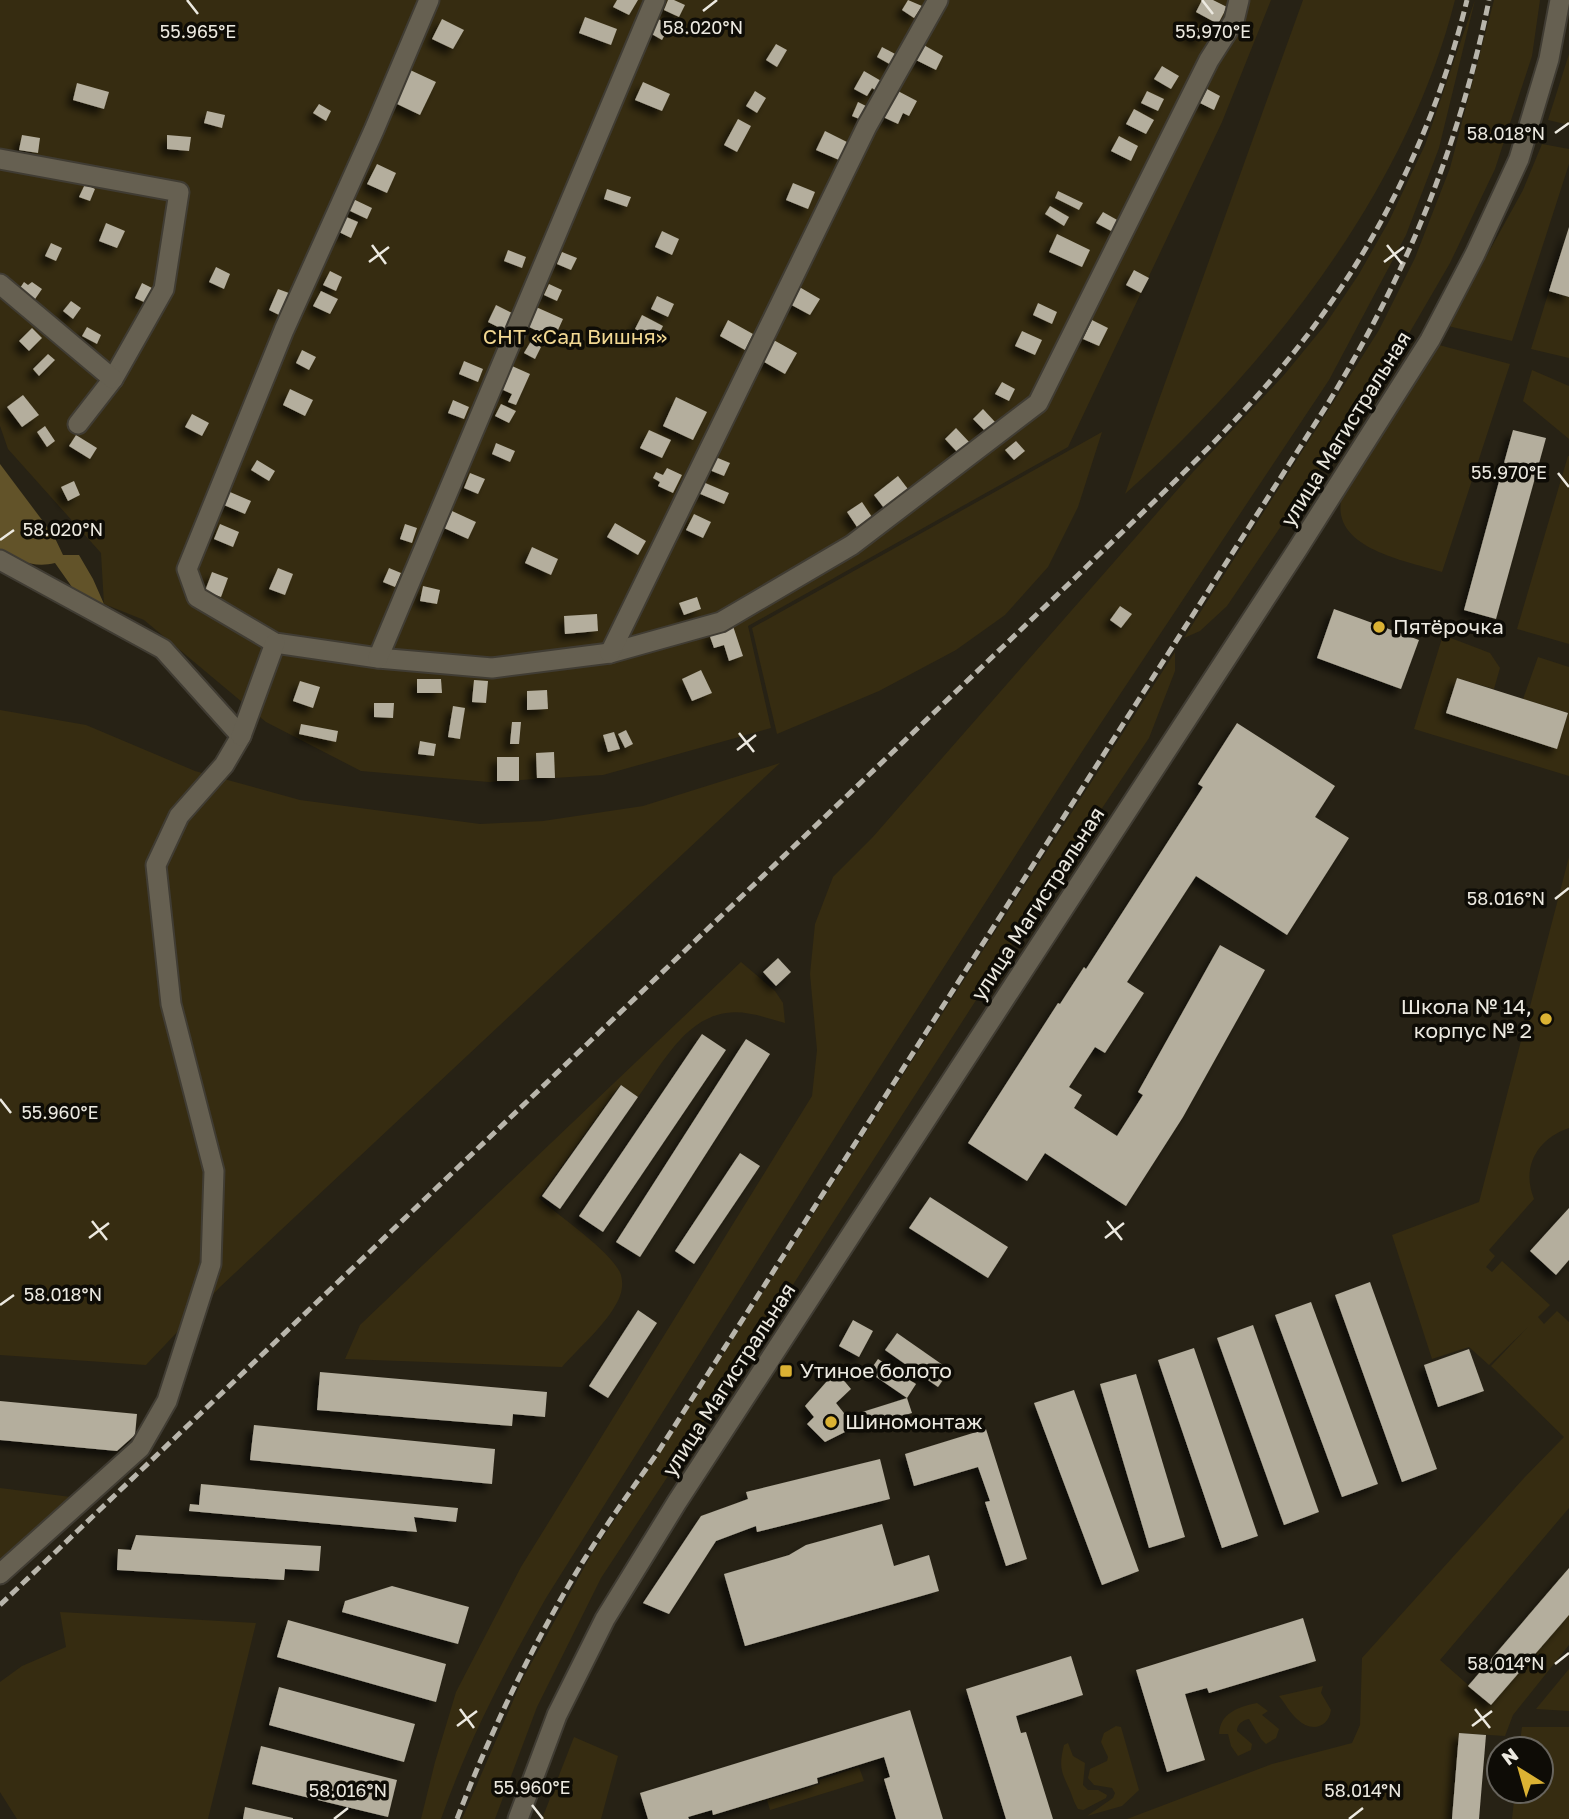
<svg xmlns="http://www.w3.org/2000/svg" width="1569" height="1819" viewBox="0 0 1569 1819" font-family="'Golos Text',sans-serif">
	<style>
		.green { fill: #362c11 }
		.water { fill: #625329 }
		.building { fill: #b4ae9d; filter: url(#shadow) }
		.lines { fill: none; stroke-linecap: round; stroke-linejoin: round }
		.minor-casing { stroke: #403c33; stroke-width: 23 }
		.secondary-casing { stroke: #403c33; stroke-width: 23 }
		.minor { stroke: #666051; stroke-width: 19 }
		.secondary { stroke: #666051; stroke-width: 19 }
		.rail { stroke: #b8b5ab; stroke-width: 5; stroke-dasharray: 10 5; stroke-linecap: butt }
		.ticks { fill: none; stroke: #ece9e0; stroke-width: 2.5 }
		.poi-dot { fill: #dbb233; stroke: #0e0c06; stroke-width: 2.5 }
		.labels { text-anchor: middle; stroke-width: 7; stroke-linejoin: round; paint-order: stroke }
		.park-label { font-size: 21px; fill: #f2d892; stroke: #0e0c06 }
		.street-label { font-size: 21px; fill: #ece9e0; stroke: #0e0c06 }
		.poi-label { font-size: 21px; fill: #ece9e0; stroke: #0e0c06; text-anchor: start }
		.ticks-label { font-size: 18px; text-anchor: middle; fill: #ece9e0; stroke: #0e0c06; stroke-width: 7; stroke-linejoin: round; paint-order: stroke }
	</style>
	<defs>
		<filter id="shadow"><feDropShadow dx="-6" dy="6" stdDeviation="3.5" flood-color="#0009"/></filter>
	</defs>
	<rect width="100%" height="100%" fill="#272215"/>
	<g class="green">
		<path d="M0 0H1271L1222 122 1068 447 748 626 771 728 603 775 489 782 361 771 266 722 144 620 104 604 101 553 8 449 0 426Z"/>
		<path d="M1303 0H1455C1407 190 1269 365 1125 494Z"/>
		<path d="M1475 0 1439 148 1406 235 1329 380 1085 747 849 1115 546 1598C505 1671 469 1739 441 1819H421L435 1762 456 1692 521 1567 812 1096 817 1050 810 974 815 924 833 877 872 838 1193 472 1284 375 1325 325 1359 274 1389 221 1425 145Z"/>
		<path d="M1494 0H1540L1532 56 1495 169 1450 263 1396 356 1227 606 1200 631 1184 638 1379 330 1415 258 1450 168Z"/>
		<path d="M1569 54V125L1548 120Z"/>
		<path d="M1542 144 1569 149V164L1512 341 1448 326 1523 190Z"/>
		<path d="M1549 291 1569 297V358L1531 349Z"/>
		<path d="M1439 345 1510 364 1442 572C1407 561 1333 549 1341 501Z"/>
		<path d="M1532 370 1569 386V439L1523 401Z"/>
		<path d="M1102 432 1078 507 1048 567 1005 615 956 650 879 691 777 734 752 628Z"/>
		<path d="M1568 456H1569V644L1517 629Z"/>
		<path d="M1443 635 1490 653 1500 668 1494 689 1457 678 1446 713 1557 748 1568 713 1523 699 1538 657 1569 667V776L1414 729Z"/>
		<path d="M1175 652V671L1149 738 1034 910 760 1336 601 1578 537 1707 495 1819H462L522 1680 590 1557 681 1420Z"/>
		<path d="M0 710 86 725 195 771 300 800 480 824 543 821 643 806 780 763 220 1287 146 1365 0 1355Z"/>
		<path d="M1569 857V1128C1537 1139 1521 1167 1534 1199L1489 1250 1495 1256 1486 1267 1492 1272 1502 1261 1550 1305 1538 1317 1544 1324 1557 1311 1569 1322V1508L1440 1660 1491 1705 1569 1615V1645L1513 1715 1505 1736 1459 1733 1452 1819H1127L1272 1764 1352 1743 1360 1725 1362 1658 1524 1478 1564 1437 1491 1366 1528 1327 1489 1365 1469 1347 1432 1359 1392 1235 1479 1202Z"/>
		<path d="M741 962 775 991 783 1003 785 1023C766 1018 746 1010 726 1013 684 1019 661 1066 638 1097L620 1085 539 1198C558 1216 614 1253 621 1275 624 1286 621 1297 615 1306 603 1327 578 1349 562 1367L345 1359 360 1325Z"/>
		<path d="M0 1488 71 1497 0 1560Z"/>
		<path d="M60 1612 256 1623 208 1819H17L0 1792V1682L22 1666 66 1647Z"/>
		<path d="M1569 1669V1711L1536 1709Z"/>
		<path d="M1323 1686 1321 1693 1331 1710C1328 1729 1310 1732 1297 1719 1290 1713 1285 1703 1279 1696Z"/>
		<path d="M1257 1703 1268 1711 1262 1715 1279 1729 1276 1738 1266 1744 1261 1739 1249 1719C1243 1720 1237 1724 1237 1731L1252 1744 1251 1750 1238 1756 1231 1746 1228 1734H1219C1220 1713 1238 1707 1257 1703Z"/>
		<path d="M1116 1726 1121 1727 1139 1790 1122 1806 1087 1816 1113 1798 1115 1793 1112 1788 1094 1785 1088 1778 1090 1769 1107 1761 1108 1757 1101 1742 1104 1733Z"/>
		<path d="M1522 1727H1569V1819H1512L1515 1791H1541V1749H1519Z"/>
		<path d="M574 1737 618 1756 601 1819H542Z"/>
		<path d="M1068 1743 1073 1756 1085 1763 1083 1785 1088 1790H1098L1107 1795 1106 1798 1083 1810 1078 1809C1075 1804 1073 1799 1071 1793 1062 1772 1058 1769 1064 1745Z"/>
		<path d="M859 1767 864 1781 770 1810 767 1800 820 1784 819 1780Z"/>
	</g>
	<path class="water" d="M0 464 54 536 63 555H79L93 579 104 604 79 597 55 563C35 568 17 561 0 551Z"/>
	<g class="building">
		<path d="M617 0H638L629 15 613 7Z"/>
		<path d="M668 0H674L685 5 679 17 664 10Z"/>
		<path d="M908 0 922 6 914 18 902 10Z"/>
		<path d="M1202 0H1213L1227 7 1218 24 1196 12Z"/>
		<path d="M585 17 617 29 611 45 579 33Z"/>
		<path d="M442 19 464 30 453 49 432 39Z"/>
		<path d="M658 19 670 25 662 40 650 33Z"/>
		<path d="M1189 23 1205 32 1200 41 1184 32Z"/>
		<path d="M776 44 787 50 777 67 766 60Z"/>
		<path d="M922 44 943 56 936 70 914 59Z"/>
		<path d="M882 47 899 56 893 66 877 57Z"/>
		<path d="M1162 66 1179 76 1171 89 1154 79Z"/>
		<path d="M408 69 436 82 420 115 393 102Z"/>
		<path d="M864 71 883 82 878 92 872 88 867 96 854 89Z"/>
		<path d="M643 82 670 94 662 111 635 100Z"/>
		<path d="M77 83 109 92 104 109 73 100Z"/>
		<path d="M1207 89 1220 96 1214 110 1200 103Z"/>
		<path d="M896 90 917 101 909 116 903 113 898 124 883 117Z"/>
		<path d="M755 91 766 98 757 113 746 106Z"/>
		<path d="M1147 91 1164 99 1158 111 1141 103Z"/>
		<path d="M858 102 870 108 864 121 852 116Z"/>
		<path d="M319 104 331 111 326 121 313 113Z"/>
		<path d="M1134 109 1154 120 1146 134 1126 124Z"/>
		<path d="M207 111 225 115 222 128 204 123Z"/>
		<path d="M738 119 751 126 737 152 724 145Z"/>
		<path d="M825 131 847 142 839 160 816 150Z"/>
		<path d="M22 135 40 138 38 153 19 150Z"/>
		<path d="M167 135 191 137 189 151 167 149Z"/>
		<path d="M1119 136 1138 146 1131 161 1111 151Z"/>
		<path d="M377 164 396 173 387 193 367 184Z"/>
		<path d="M793 183 815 192 808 209 786 200Z"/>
		<path d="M85 184 95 189 90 201 79 197Z"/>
		<path d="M607 189 631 197 627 207 604 199Z"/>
		<path d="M1058 191 1083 203 1079 210 1055 198Z"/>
		<path d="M351 198 372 208 367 219 346 209Z"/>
		<path d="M1050 206 1069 217 1064 226 1045 214Z"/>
		<path d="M1103 212 1119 221 1113 232 1096 223Z"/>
		<path d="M344 216 358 222 351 238 337 231Z"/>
		<path d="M106 223 125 231 117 248 99 241Z"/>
		<path d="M1569 227V297L1549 291Z"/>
		<path d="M662 231 679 239 672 255 655 247Z"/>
		<path d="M1057 234 1090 250 1082 267 1049 252Z"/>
		<path d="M51 243 62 248 56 261 45 256Z"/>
		<path d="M508 250 526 257 522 268 504 261Z"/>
		<path d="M562 252 577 258 571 270 557 264Z"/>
		<path d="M216 267 230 274 224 289 209 282Z"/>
		<path d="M1134 270 1149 278 1141 293 1126 285Z"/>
		<path d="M330 271 342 277 336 291 323 285Z"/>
		<path d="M24 282 28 285 32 282 42 289 33 302 18 291Z"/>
		<path d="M142 283 152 288 146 303 135 298Z"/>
		<path d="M549 284 562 290 557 301 544 295Z"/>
		<path d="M796 285 820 299 810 315 786 302Z"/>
		<path d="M278 289 289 293 279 315 269 310Z"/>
		<path d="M321 291 338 299 330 314 313 306Z"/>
		<path d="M657 296 674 304 668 317 651 309Z"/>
		<path d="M71 301 81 308 73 319 63 311Z"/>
		<path d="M1038 303 1057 312 1052 324 1033 315Z"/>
		<path d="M496 305 512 313 504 330 488 322Z"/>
		<path d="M536 307 563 319 558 330 550 327 546 335 527 326Z"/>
		<path d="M642 315 663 326 656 340 635 329Z"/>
		<path d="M728 320 753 334 745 350 720 336Z"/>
		<path d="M1092 320 1108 328 1099 346 1083 339Z"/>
		<path d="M87 327 101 335 97 344 82 336Z"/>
		<path d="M32 328 42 338 29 351 19 341Z"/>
		<path d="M1022 331 1042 340 1035 355 1015 346Z"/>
		<path d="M770 338 797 353 785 374 759 359Z"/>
		<path d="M531 341 541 347 535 359 524 353Z"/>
		<path d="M302 350 316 357 309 370 296 363Z"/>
		<path d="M48 354 55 360 39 376 33 369Z"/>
		<path d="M464 361 483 369 478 382 459 374Z"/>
		<path d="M512 366 530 374 516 405 508 402 512 394 501 389Z"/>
		<path d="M1002 382 1015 389 1009 401 995 394Z"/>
		<path d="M290 389 313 400 305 416 283 405Z"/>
		<path d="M23 395 39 415 22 427 7 407Z"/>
		<path d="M676 397 707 412 693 440 663 426Z"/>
		<path d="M453 400 469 407 464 419 448 413Z"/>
		<path d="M501 404 516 411 509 423 495 416Z"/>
		<path d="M983 409 996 423 986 432 973 419Z"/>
		<path d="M192 414 209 423 202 436 185 427Z"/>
		<path d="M45 426 55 441 47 447 37 432Z"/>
		<path d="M956 428 971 444 960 455 945 439Z"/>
		<path d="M649 430 671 440 662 458 640 448Z"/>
		<path d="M1513 430 1546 438 1496 619 1464 610Z"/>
		<path d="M76 435 97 448 90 459 69 446Z"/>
		<path d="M1016 441 1025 451 1014 460 1005 450Z"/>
		<path d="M496 443 515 451 510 462 492 454Z"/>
		<path d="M713 456 730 463 724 476 707 469Z"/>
		<path d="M257 460 275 471 269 481 251 470Z"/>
		<path d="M667 468 682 475 673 493 658 486 660 482 653 478 656 472 663 475Z"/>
		<path d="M470 473 485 479 478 494 464 488Z"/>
		<path d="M898 476 911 493 887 512 874 495Z"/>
		<path d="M74 481 80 495 68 501 61 487Z"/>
		<path d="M703 482 729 493 724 504 698 493Z"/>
		<path d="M230 492 251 501 245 514 224 505Z"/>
		<path d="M862 502 872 517 857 527 847 512Z"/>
		<path d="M452 511 476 522 468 539 444 528Z"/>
		<path d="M694 514 711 522 703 538 686 530Z"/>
		<path d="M615 523 646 541 638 555 607 537Z"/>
		<path d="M220 524 239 532 233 547 214 539Z"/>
		<path d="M405 524 417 528 412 543 400 539Z"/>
		<path d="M532 547 558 559 551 575 525 563Z"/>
		<path d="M278 568 293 574 285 595 269 589Z"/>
		<path d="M389 568 401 573 395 587 383 582Z"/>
		<path d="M212 572 228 578 221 597 205 591Z"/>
		<path d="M423 586 440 590 437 604 420 601Z"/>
		<path d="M697 597 701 609 684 615 679 603Z"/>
		<path d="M1120 606 1132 614 1121 628 1110 620Z"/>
		<path d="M1334 609 1419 640 1401 689 1317 658Z"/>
		<path d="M597 614 598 631 565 634 564 616Z"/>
		<path d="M733 626 743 656 729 661 724 645 714 648 709 634Z"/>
		<path d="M701 670 712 693 692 701 682 679Z"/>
		<path d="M1457 678 1568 713 1557 749 1446 713Z"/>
		<path d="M417 679H441L442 693H417Z"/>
		<path d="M474 680 488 681 486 703 472 702Z"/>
		<path d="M300 681 320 687 313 708 293 701Z"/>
		<path d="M547 690 548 709 527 710V691Z"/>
		<path d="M374 703H394L393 718 374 717Z"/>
		<path d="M453 706 465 708 460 739 448 737Z"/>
		<path d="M512 722H521L519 744H510Z"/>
		<path d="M1237 723 1335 786 1315 817 1349 838 1287 935 1196 876 1127 982 1144 993 1105 1053 1095 1047 1069 1087 1082 1095 1074 1108 1117 1136 1143 1095 1138 1092 1220 945 1265 970 1183 1117 1126 1206 1045 1153 1027 1181 968 1143 1058 1003 1060 1004 1084 967 1086 969 1203 787 1198 784Z"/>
		<path d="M301 724 338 731 336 742 299 734Z"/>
		<path d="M626 730 633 744 625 748 618 734Z"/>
		<path d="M614 732 620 749 608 752 603 735Z"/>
		<path d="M420 741 436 744 434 756 418 754Z"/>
		<path d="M554 752 555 778H537L536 753Z"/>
		<rect x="497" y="757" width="22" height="24"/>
		<path d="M778 958 791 972 776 986 763 972Z"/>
		<path d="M702 1034 726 1050 603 1232 579 1216Z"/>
		<path d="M746 1039 770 1054 640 1257 616 1242Z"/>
		<path d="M621 1085 638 1097 560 1209 542 1196Z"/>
		<path d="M740 1153 760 1166 694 1264 675 1251Z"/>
		<path d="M930 1197 1008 1247 988 1278 909 1228Z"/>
		<path d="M1569 1208V1260L1556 1275 1530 1251Z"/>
		<path d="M1370 1282 1437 1469 1402 1482 1335 1295Z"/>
		<path d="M1311 1302 1378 1484 1342 1497 1275 1315Z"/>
		<path d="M638 1310 657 1323 608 1398 589 1386Z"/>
		<path d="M853 1320 873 1331 859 1357 839 1346Z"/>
		<path d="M1253 1325 1319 1512 1284 1525 1217 1338Z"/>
		<path d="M897 1333 950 1370 938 1387 885 1350Z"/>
		<path d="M1194 1348 1258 1536 1222 1548 1158 1360Z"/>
		<path d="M1469 1349 1484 1391 1438 1407 1424 1365Z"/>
		<path d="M878 1359 916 1384 907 1398 912 1413 863 1427 859 1413 907 1398 869 1372Z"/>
		<path d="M836 1371 851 1389 836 1403 855 1427 825 1442 807 1424 814 1417 805 1406Z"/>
		<path d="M320 1372 547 1392 545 1417 513 1414 512 1426 317 1410Z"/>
		<path d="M1136 1374 1185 1537 1149 1548 1100 1384Z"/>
		<path d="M1074 1390 1139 1571 1102 1585 1034 1403Z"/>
		<path d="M0 1401 137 1414 135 1435 117 1451 0 1440Z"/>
		<path d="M254 1425 495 1449 492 1484 250 1460Z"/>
		<path d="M986 1429 1027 1559 1006 1566 985 1502 990 1501 978 1467 914 1486 905 1454Z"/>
		<path d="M880 1459 890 1499 757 1532 756 1526 716 1541 669 1614 643 1603 701 1516 748 1499 746 1492Z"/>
		<path d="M201 1484 458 1508 456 1522 414 1517 417 1532 189 1511 190 1504 199 1505Z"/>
		<path d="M882 1524 894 1566 929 1555 939 1591 745 1646 724 1574 789 1555 806 1545Z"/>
		<path d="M136 1535 321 1546 319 1571 285 1569 284 1580 117 1570 118 1549 131 1550Z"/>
		<path d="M1569 1568V1615L1491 1705 1468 1686Z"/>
		<path d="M392 1586 469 1607 458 1644 342 1612 345 1601Z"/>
		<path d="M1303 1618 1316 1661 1209 1693 1207 1688 1185 1694 1205 1760 1167 1772 1136 1670Z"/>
		<path d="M288 1620 446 1664 436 1702 277 1657Z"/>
		<path d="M1071 1656 1083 1695 1016 1716 1021 1733 1026 1732 1053 1819H1006L966 1689Z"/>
		<path d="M279 1687 415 1724 404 1762 269 1725Z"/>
		<path d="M910 1710 943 1819H896L884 1779 890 1777 884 1757 817 1778 818 1783 713 1815 712 1810 688 1817 689 1819H648L640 1793Z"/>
		<path d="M1459 1733 1486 1735 1479 1819H1452Z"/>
		<path d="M261 1746 397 1780 388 1817 252 1784Z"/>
		<path d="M245 1807 293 1818V1819H243Z"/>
	</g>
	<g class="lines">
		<defs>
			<g id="minor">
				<path d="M429 0 374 130 284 330 187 569 197 597 275 643 378 658 492 668 610 653 721 622 852 545 1038 403 1209 60 1234 21 1239 0"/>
				<path d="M0 159 179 192 164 289 113 379 78 424"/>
				<path d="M0 284 113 379"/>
				<path d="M0 560 163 649 241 736 224 765 179 816 156 865 171 1004 214 1171 211 1264 167 1401 140 1448 0 1574"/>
				<path d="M610 653 867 126 938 0"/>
				<path d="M378 658 655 0"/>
				<path d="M241 736 275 643"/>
			</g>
			<path id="secondary" d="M518 1819 557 1715 605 1619 677 1502 1297 550 1430 340 1475 254 1519 159 1549 59 1560 0"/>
		</defs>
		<use href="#minor" class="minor-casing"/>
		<use href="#secondary" class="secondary-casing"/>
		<use href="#minor" class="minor"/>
		<use href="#secondary" class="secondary"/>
		<g class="rail">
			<path d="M0 1605 1077 576C1146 508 1220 442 1282 367 1371 260 1434 135 1467 0"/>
			<path d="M457 1819C491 1730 533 1644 582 1563 606 1525 632 1489 658 1452L1327 405C1405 277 1459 148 1489 0"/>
		</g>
	</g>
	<path class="ticks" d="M187 0 198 14M1202 0 1213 14M703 11 717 0M1555 133 1569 123M372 245 386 264M1387 245 1402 264M369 262 389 247M1384 262 1404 247M1558 473 1569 487M0 540 14 530M739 733 754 752M737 750 756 735M1555 899 1569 888M0 1099 11 1113M92 1221 107 1240M1107 1221 1122 1240M89 1238 109 1223M1105 1238 1124 1223M0 1305 14 1295M1555 1664 1569 1653M460 1709 474 1728M1475 1709 1490 1728M457 1726 477 1711M1472 1726 1492 1711M532 1805 543 1819M334 1819 348 1808M1349 1819 1363 1808"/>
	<g class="poi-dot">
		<circle cx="1379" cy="627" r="7"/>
		<circle cx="1546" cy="1019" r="7"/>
		<rect x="779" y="1364" width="14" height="14" rx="3.5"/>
		<circle cx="831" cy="1422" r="7"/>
	</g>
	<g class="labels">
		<g class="park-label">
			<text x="575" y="344">СНТ «Сад Вишня»</text>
		</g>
		<g class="street-label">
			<text transform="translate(1346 429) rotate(-58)" y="7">улица Магистральная</text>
			<text transform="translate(1038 904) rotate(-57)" y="7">улица Магистральная</text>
			<text transform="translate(729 1380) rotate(-57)" y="7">улица Магистральная</text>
		</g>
		<g class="poi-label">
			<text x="1393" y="634">Пятёрочка</text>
			<text x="1532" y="1014" text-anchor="end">Школа № 14,<tspan x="1532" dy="24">корпус № 2</tspan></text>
			<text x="800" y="1378">Утиное болото</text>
			<text x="845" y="1429">Шиномонтаж</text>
		</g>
	</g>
	<g class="ticks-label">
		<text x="703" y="34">58.020°N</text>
		<text x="198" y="38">55.965°E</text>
		<text x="1213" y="38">55.970°E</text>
		<text x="1506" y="140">58.018°N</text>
		<text x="1509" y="479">55.970°E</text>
		<text x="63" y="536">58.020°N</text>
		<text x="1506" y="905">58.016°N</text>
		<text x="60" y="1119">55.960°E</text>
		<text x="63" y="1301">58.018°N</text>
		<text x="1506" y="1670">58.014°N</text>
		<text x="532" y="1794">55.960°E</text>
		<text x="348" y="1797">58.016°N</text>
		<text x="1363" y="1797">58.014°N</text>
	</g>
	<g transform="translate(1520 1770) rotate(323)"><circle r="33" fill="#0e0c06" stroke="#67645d" stroke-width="2"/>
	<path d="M0-5L12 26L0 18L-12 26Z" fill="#dbb233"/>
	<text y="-10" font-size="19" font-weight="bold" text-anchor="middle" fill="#ece9e0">N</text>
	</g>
</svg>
